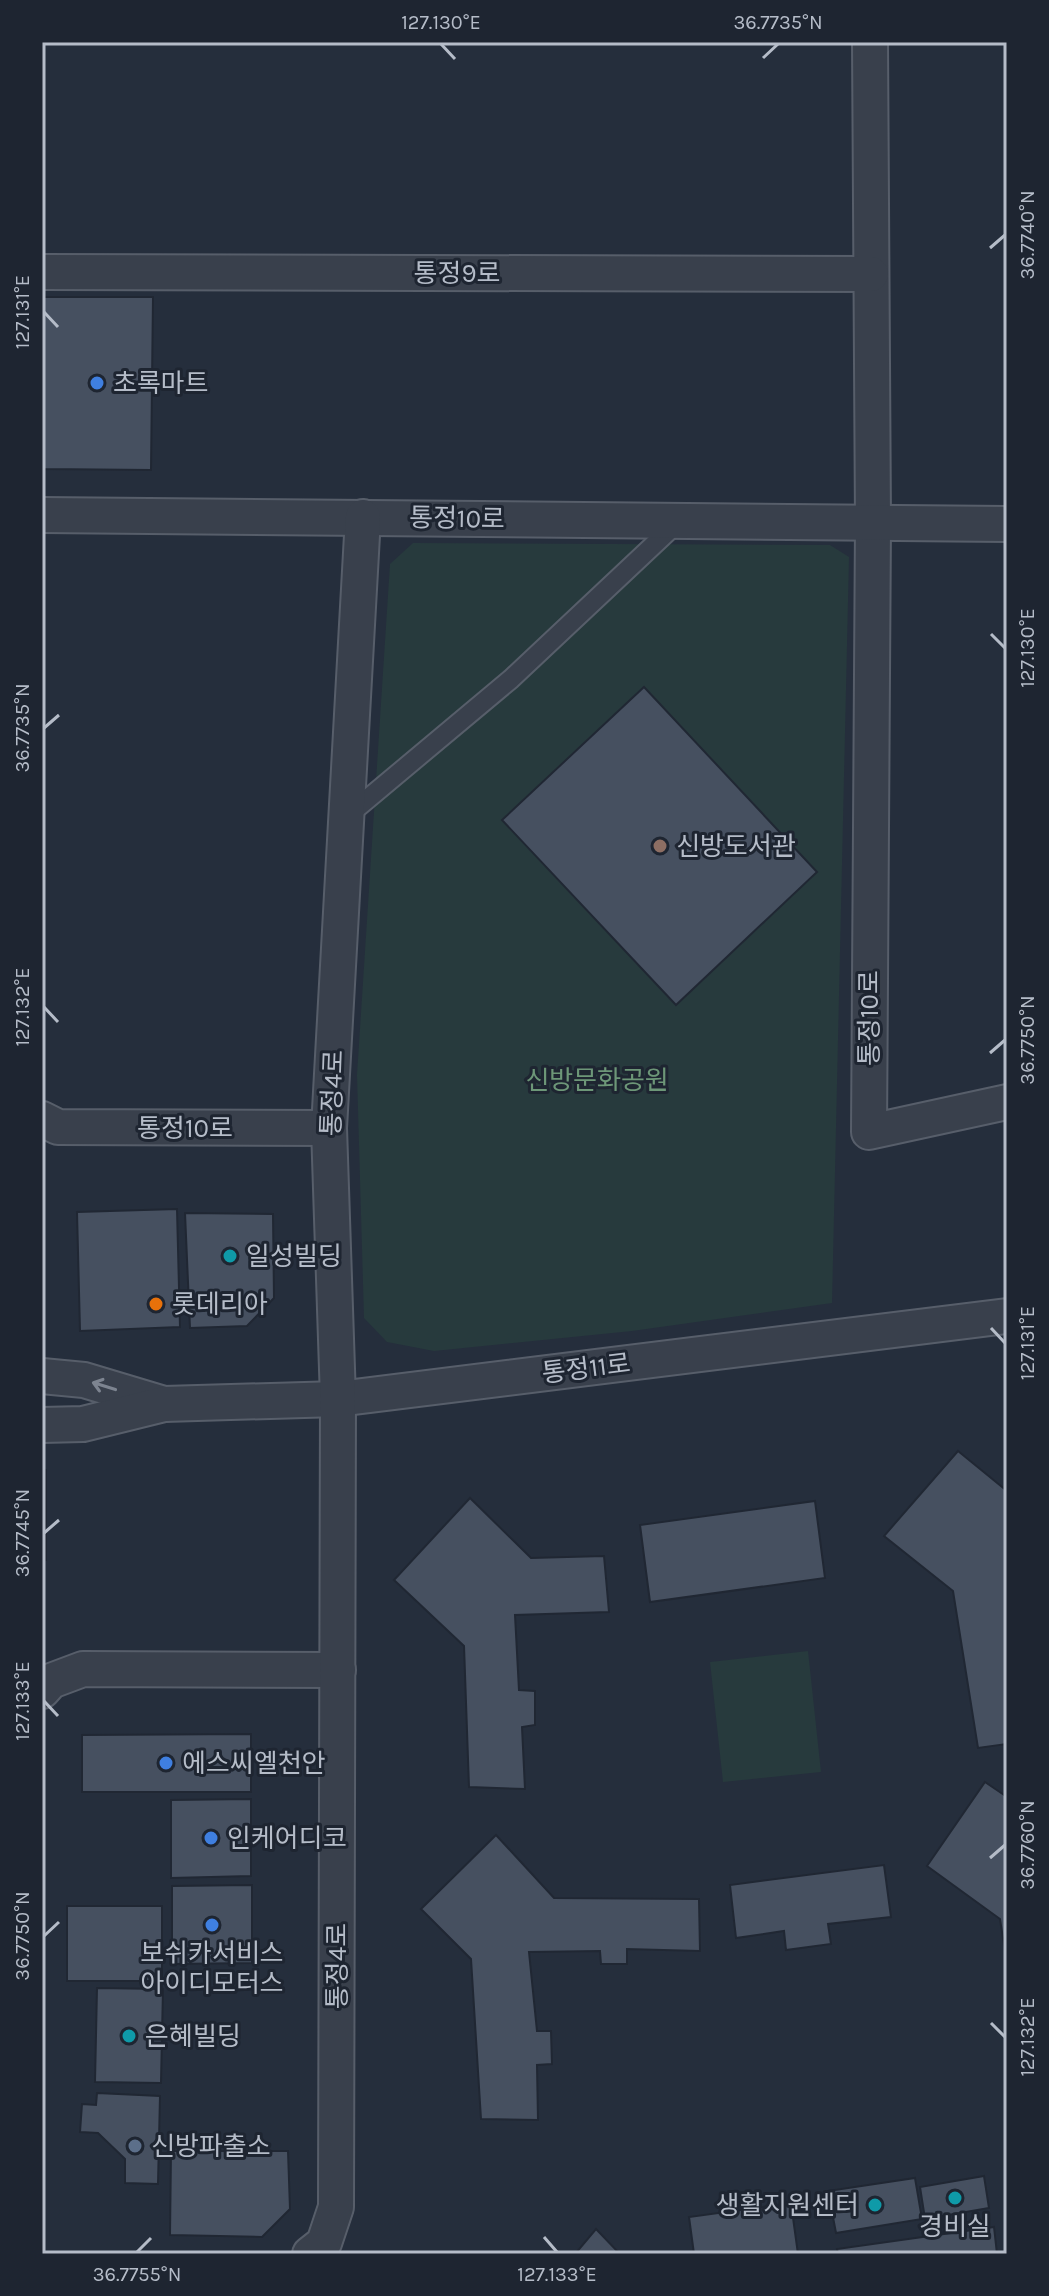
<svg xmlns="http://www.w3.org/2000/svg" width="1049" height="2296" viewBox="0 0 1049 2296" font-family="Karla,'Noto Sans KR',sans-serif">
	<style>
		.green { fill: #273a3d }
		.building { fill: #465060; stroke: #202733; stroke-width: 2 }
		.lines { fill: none; stroke-linecap: round; stroke-linejoin: round }
		.lane-casing { stroke: #575e6a; stroke-width: 22 }
		.street-casing { stroke: #575e6a; stroke-width: 38 }
		.lane { stroke: #39404c; stroke-width: 18 }
		.street { stroke: #39404c; stroke-width: 34 }
		.oneway { stroke: #7d8490 }
		.ticks { fill: none; stroke: #b5bcc8; stroke-width: 3 }
		.shop-dot { fill: #3f7fe0; stroke: #1e2531; stroke-width: 3 }
		.education-dot { fill: #8d6e63; stroke: #1e2531; stroke-width: 3 }
		.culture-dot { fill: #0f9aa8; stroke: #1e2531; stroke-width: 3 }
		.food-dot { fill: #e8710a; stroke: #1e2531; stroke-width: 3 }
		.service-dot { fill: #5c6f8a; stroke: #1e2531; stroke-width: 3 }
		.labels { text-anchor: middle; stroke-width: 6; stroke-linejoin: round; paint-order: stroke }
		.street-label { font-size: 26px; fill: #b5bcc8; stroke: #1e2531 }
		.poi-label { font-size: 26px; fill: #b5bcc8; stroke: #1e2531; text-anchor: start }
		.park-label { font-size: 26px; fill: #6d9778; stroke: #1e2531 }
		.neatline { fill: none; stroke: #b5bcc8; stroke-width: 3 }
		.ticks-label { font-size: 20px; text-anchor: middle; fill: #b5bcc8 }
	</style>
	<rect width="100%" height="100%" fill="#252e3c"/>
	<g class="green">
		<path d="M413 543 830 545 849 557 832 1303 632 1331 434 1351 387 1342 364 1318 357 1075 390 564Z"/>
		<path d="M808 1651 821 1772 723 1782 710 1662Z"/>
	</g>
	<g class="building">
		<path d="M42 297H153L151 470 42 469Z"/>
		<path d="M644 687 817 872 676 1005 502 820Z"/>
		<path d="M177 1209 180 1327 80 1331 77 1212Z"/>
		<path d="M185 1213 273 1214 274 1298 247 1326 190 1328Z"/>
		<path d="M958 1451 1007 1491V1744L978 1748 953 1591 884 1536Z"/>
		<rect x="42" y="1470" width="4" height="90"/>
		<path d="M470 1498 531 1558 604 1556 609 1612 515 1615 519 1690 535 1691V1725L522 1727 525 1789 469 1787 464 1646 394 1580Z"/>
		<path d="M815 1501 825 1578 650 1602 640 1525Z"/>
		<path d="M251 1734V1792H82V1735Z"/>
		<path d="M985 1782 1007 1797V1964L1000 1919 927 1866Z"/>
		<path d="M251 1799V1876L171 1878V1800Z"/>
		<path d="M496 1835 554 1898 699 1899 700 1951 627 1949V1964H601L600 1951 529 1952 537 2031H551L552 2064 537 2065 538 2120 481 2119 471 1959 421 1909Z"/>
		<path d="M884 1865 891 1917 828 1924 831 1944 786 1950 784 1931 736 1938 730 1885Z"/>
		<path d="M252 1885V1963L172 1964V1886Z"/>
		<rect x="67" y="1906" width="95" height="75"/>
		<path d="M97 1988 163 1989 161 2083 95 2082Z"/>
		<path d="M97 2093 160 2096 158 2184 125 2183V2159L98 2133 80 2132 82 2104 96 2105Z"/>
		<path d="M171 2151H288L290 2209 262 2237 170 2235Z"/>
		<path d="M984 2176 989 2208 925 2219 920 2187Z"/>
		<path d="M915 2178 922 2219 836 2233 828 2191Z"/>
		<path d="M791 2203 798 2254H694L689 2217Z"/>
		<path d="M994 2227 997 2254H838L837 2249Z"/>
		<path d="M596 2229 620 2254H575Z"/>
	</g>
	<g class="lines">
		<defs>
			<path id="lane" d="M346 817 511 679 677 523"/>
			<g id="street">
				<path d="M870 42 873 523 869 1132 1007 1102"/>
				<path d="M42 272 871 274"/>
				<path d="M42 515 1007 524"/>
				<path d="M42 1119 58 1127 329 1128"/>
				<path d="M42 1376 84 1380 164 1404"/>
				<path d="M42 1425 83 1424 164 1404 338 1399 1007 1316"/>
				<path d="M42 1691 51 1681 83 1669 338 1670"/>
				<path d="M310 2254 324 2243 336 2207 338 1399 329 1128 363 517"/>
			</g>
		</defs>
		<use href="#lane" class="lane-casing"/>
		<use href="#street" class="street-casing"/>
		<use href="#lane" class="lane"/>
		<use href="#street" class="street"/>
	</g>
	<defs><path id="oneway-shaft" d="M-6 0H5M1.5-3L5.5 0L1.5 3" fill="none" stroke-width="1.6" stroke-linecap="round" stroke-linejoin="round" transform="scale(2)"/></defs>
	<use class="oneway" href="#oneway-shaft" transform="translate(104 1386) rotate(-163)"/>
	<path class="ticks" d="M441 44 455 59M763 58 778 44M990 248 1005 235M44 312 58 327M991 634 1005 648M44 728 59 715M44 1007 58 1022M990 1053 1005 1040M991 1328 1005 1343M44 1533 59 1520M44 1701 58 1716M990 1858 1005 1845M44 1936 59 1922M991 2023 1005 2037M544 2237 557 2252M137 2252 151 2238"/>
	<g class="shop-dot">
		<circle cx="97" cy="383" r="8"/>
		<circle cx="166" cy="1763" r="8"/>
		<circle cx="211" cy="1838" r="8"/>
		<circle cx="212" cy="1925" r="8"/>
	</g>
	<circle class="education-dot" cx="660" cy="846" r="8"/>
	<g class="culture-dot">
		<circle cx="230" cy="1256" r="8"/>
		<circle cx="129" cy="2036" r="8"/>
		<circle cx="955" cy="2198" r="8"/>
		<circle cx="875" cy="2205" r="8"/>
	</g>
	<circle class="food-dot" cx="156" cy="1304" r="8"/>
	<circle class="service-dot" cx="135" cy="2146" r="8"/>
	<g class="labels">
		<g class="street-label">
			<text x="457" y="282">통정9로</text>
			<text transform="translate(457 518) rotate(1)" y="9">통정10로</text>
			<text transform="translate(869 1018) rotate(-90)" y="9">통정10로</text>
			<text transform="translate(332 1093) rotate(-88)" y="9">통정4로</text>
			<text x="185" y="1137">통정10로</text>
			<text transform="translate(586 1368) rotate(-7)" y="9">통정11로</text>
			<text transform="translate(337 1966) rotate(-90)" y="9">통정4로</text>
		</g>
		<g class="poi-label">
			<text x="113" y="392">초록마트</text>
			<text x="676" y="855">신방도서관</text>
			<text x="246" y="1265">일성빌딩</text>
			<text x="172" y="1313">롯데리아</text>
			<text x="182" y="1772">에스씨엘천안</text>
			<text x="227" y="1847">인케어디코</text>
			<text x="212" y="1962" text-anchor="middle">보쉬카서비스<tspan x="212" dy="30">아이디모터스</tspan></text>
			<text x="145" y="2045">은혜빌딩</text>
			<text x="151" y="2155">신방파출소</text>
			<text x="859" y="2214" text-anchor="end">생활지원센터</text>
			<text x="955" y="2235" text-anchor="middle">경비실</text>
		</g>
		<g class="park-label">
			<text x="597" y="1089">신방문화공원</text>
		</g>
	</g>
	<rect width="1049" height="2296" fill="none" stroke="#1e2531" stroke-width="88"/>
	<rect x="44" y="44" width="961" height="2208" class="neatline"/>
	<g class="ticks-label">
		<text x="441" y="29">127.130°E</text>
		<text x="778" y="29">36.7735°N</text>
		<text transform="translate(1027 235) rotate(-90)" y="7">36.7740°N</text>
		<text transform="translate(22 312) rotate(-90)" y="7">127.131°E</text>
		<text transform="translate(1027 648) rotate(-90)" y="7">127.130°E</text>
		<text transform="translate(22 728) rotate(-90)" y="7">36.7735°N</text>
		<text transform="translate(22 1007) rotate(-90)" y="7">127.132°E</text>
		<text transform="translate(1027 1040) rotate(-90)" y="7">36.7750°N</text>
		<text transform="translate(1027 1343) rotate(-90)" y="7">127.131°E</text>
		<text transform="translate(22 1533) rotate(-90)" y="7">36.7745°N</text>
		<text transform="translate(22 1701) rotate(-90)" y="7">127.133°E</text>
		<text transform="translate(1027 1845) rotate(-90)" y="7">36.7760°N</text>
		<text transform="translate(22 1936) rotate(-90)" y="7">36.7750°N</text>
		<text transform="translate(1027 2037) rotate(-90)" y="7">127.132°E</text>
		<text x="137" y="2281">36.7755°N</text>
		<text x="557" y="2281">127.133°E</text>
	</g>
</svg>
